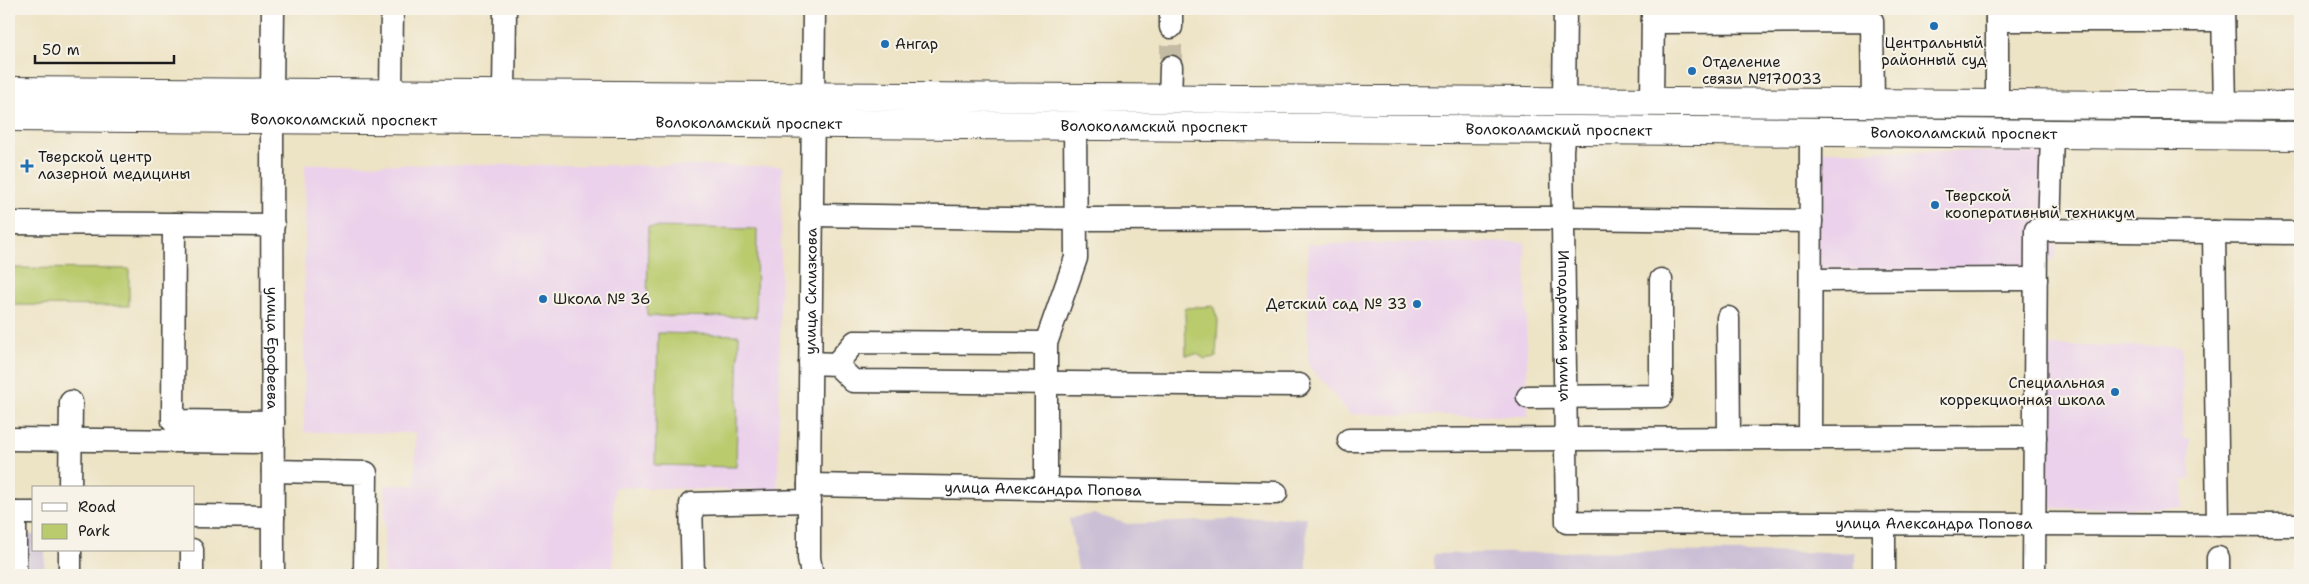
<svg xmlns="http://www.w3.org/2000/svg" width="2309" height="584" viewBox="0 0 2309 584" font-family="'Shantell Sans',sans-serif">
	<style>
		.built { fill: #ebd1eb }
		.industrial { fill: #cbbfd5 }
		.green { fill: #bacb6e; stroke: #6b7445 }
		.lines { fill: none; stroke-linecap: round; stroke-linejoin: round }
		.minor-tunnel { stroke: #c3bba3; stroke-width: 22; stroke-dasharray: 22 11; stroke-linecap: butt }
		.minor-casing { stroke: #3b3a35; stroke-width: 25 }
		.major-casing { stroke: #3b3a35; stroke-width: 30 }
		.minor { stroke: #fff; stroke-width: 22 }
		.major { stroke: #fff; stroke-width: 28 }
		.poi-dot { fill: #1f6fb2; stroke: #f7f3e8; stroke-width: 2 }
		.labels { text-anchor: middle; stroke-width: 4; stroke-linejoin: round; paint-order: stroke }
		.poi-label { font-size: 15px; fill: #1c1c1c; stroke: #f7f3e8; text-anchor: start }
		.street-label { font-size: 15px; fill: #1c1c1c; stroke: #f7f3e8 }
	</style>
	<rect width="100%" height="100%" fill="#f7f3e8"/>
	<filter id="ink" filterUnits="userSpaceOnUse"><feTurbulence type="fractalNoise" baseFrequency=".02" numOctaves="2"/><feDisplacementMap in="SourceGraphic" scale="10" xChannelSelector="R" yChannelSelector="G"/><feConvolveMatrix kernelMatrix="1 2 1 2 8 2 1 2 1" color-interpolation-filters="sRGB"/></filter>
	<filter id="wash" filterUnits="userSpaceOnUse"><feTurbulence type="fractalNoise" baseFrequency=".0096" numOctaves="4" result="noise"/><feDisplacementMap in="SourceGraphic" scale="20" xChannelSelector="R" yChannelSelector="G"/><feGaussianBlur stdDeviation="1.12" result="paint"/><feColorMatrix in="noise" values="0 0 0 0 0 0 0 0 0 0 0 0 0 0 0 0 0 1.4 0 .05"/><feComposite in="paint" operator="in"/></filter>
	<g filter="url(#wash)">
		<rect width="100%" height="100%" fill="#ede3c5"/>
		<g class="built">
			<path d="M1813 151 2056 152V257L2032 271 1813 269Z"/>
			<path d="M305 164 782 166 778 491 614 487 613 575H384L385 485H480L415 484 416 433 304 432Z"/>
			<path d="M1525 242 1528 416 1350 414 1308 364V244Z"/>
			<path d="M2047 346H2182L2183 438H2190V480H2183V508H2047Z"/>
		</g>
		<g class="industrial">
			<path d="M1093 514 1128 524 1306 517 1307 575H1079L1069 518Z"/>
			<path d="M9 535H34V550H45L44 575H9Z"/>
			<path d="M1629 551 1855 553V575H1434V554Z"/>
		</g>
		<g class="green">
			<path d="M648 227 757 229 756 317 647 316Z"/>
			<path d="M9 268 129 269V306L9 305Z"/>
			<path d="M1213 306 1218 320 1216 357 1205 359 1197 354 1186 355 1185 308Z"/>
			<path d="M658 333 739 335 736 467 655 465Z"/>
		</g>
	</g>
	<g filter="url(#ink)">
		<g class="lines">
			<path class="minor-tunnel" d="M1171 67V27"/>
			<defs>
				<g id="minor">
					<path d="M1171 9V27"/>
					<path d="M2223 9 2225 106"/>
					<path d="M1997 20H2223"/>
					<path d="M1653 22 1872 21 1873 104"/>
					<path d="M272 93 273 9"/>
					<path d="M391 94 392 9"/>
					<path d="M504 94 505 9"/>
					<path d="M1170 99 1171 67"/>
					<path d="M1564 102 1565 9"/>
					<path d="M1652 102 1653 9"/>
					<path d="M1997 104V9"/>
					<path id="s1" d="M272 120 273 575"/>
					<path id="s2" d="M1564 130 1562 150 1567 522 2300 525"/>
					<path d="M811 215 1076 219 1563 218 1811 221"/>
					<path d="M9 223 174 224"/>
					<path d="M273 225 174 224 173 421 273 422"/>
					<path d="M2049 230 2052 134"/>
					<path d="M2214 232 2218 525"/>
					<path d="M1811 280 2036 279"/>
					<path d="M1728 318 1729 438"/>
					<path d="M810 363 836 364 853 381 1299 385"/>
					<path d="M836 364 855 342 1046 343"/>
					<path d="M1528 397 1661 396V280"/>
					<path d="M1810 438 1811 132"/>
					<path d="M9 439 273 442"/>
					<path d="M1349 440 2035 437"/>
					<path d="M273 471 366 473 365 575"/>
					<path id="s3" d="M809 485 1276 493"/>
					<path d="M70 488 71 402"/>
					<path d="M1046 489V343L1076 258 1075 126"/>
					<path d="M9 513H34"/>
					<path d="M194 516 273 517"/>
					<path d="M15 575V513"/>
					<path d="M70 575V550"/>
					<path d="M192 575V550"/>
					<path d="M693 575 691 504 810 501"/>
					<path id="s4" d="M812 575 809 558V485L814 9"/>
					<path d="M1884 575V523"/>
					<path d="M2034 575 2036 230 2300 233"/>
					<path d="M2218 575V558"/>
				</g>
				<g id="major">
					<path d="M9 91 2300 106"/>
					<path id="s5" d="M9 117 2300 136"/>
				</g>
			</defs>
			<use href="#minor" class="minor-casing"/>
			<use href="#major" class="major-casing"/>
			<use href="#minor" class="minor"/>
			<use href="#major" class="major"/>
		</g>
	</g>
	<g class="poi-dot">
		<circle cx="1934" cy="26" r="5"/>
		<circle cx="885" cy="44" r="5"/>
		<circle cx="1692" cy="71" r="5"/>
		<path d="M24.5 158.5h5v5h5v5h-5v5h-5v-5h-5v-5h5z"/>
		<circle cx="1935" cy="205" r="5"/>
		<circle cx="543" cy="299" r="5"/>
		<circle cx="1417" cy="304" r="5"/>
		<circle cx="2115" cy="392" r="5"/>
	</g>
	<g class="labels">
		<g class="poi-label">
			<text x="1934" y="48" text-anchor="middle">Центральный<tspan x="1934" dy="17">районный суд</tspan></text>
			<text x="895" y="49">Ангар</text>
			<text x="1702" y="67">Отделение<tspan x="1702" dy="17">связи №170033</tspan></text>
			<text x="38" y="162">Тверской центр<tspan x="38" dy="17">лазерной медицины</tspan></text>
			<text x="1945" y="201">Тверской<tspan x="1945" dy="17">кооперативный техникум</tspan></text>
			<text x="553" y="304">Школа № 36</text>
			<text x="1407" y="309" text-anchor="end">Детский сад № 33</text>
			<text x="2105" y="388" text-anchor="end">Специальная<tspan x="2105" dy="17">коррекционная школа</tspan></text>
		</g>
		<g class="street-label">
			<text dy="5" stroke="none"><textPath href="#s5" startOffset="335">Волоколамский проспект</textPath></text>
			<text dy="5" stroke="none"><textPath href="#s5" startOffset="740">Волоколамский проспект</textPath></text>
			<text dy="5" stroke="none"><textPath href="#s5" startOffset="1145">Волоколамский проспект</textPath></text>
			<text dy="5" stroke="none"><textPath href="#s5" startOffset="1550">Волоколамский проспект</textPath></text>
			<text dy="5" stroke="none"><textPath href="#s5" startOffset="1955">Волоколамский проспект</textPath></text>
			<text dy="5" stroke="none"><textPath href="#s4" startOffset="284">улица Склизкова</textPath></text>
			<text dy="5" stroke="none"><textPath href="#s2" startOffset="196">Ипподромная улица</textPath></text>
			<text dy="5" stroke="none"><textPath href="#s1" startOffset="228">улица Ерофеева</textPath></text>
			<text dy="5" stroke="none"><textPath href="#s3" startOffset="234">улица Александра Попова</textPath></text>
			<text dy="5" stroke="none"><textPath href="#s2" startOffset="759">улица Александра Попова</textPath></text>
		</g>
	</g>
	<rect width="2309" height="584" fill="none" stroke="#f7f3e8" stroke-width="30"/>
	<rect x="32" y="486" width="162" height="65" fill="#f7f3e8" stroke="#9f9d96"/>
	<rect x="42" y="503" width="25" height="8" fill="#ffffff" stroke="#9f9d96"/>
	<text x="78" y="512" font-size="15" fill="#1c1c1c">Road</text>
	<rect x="42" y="524" width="25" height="15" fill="#bacb6e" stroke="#9f9d96"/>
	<text x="78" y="536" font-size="15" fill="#1c1c1c">Park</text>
	<path d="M35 55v8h139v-8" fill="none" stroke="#1c1c1c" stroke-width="2.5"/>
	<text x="42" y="55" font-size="15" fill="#1c1c1c" stroke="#f7f3e8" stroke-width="4" paint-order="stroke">50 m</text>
</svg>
